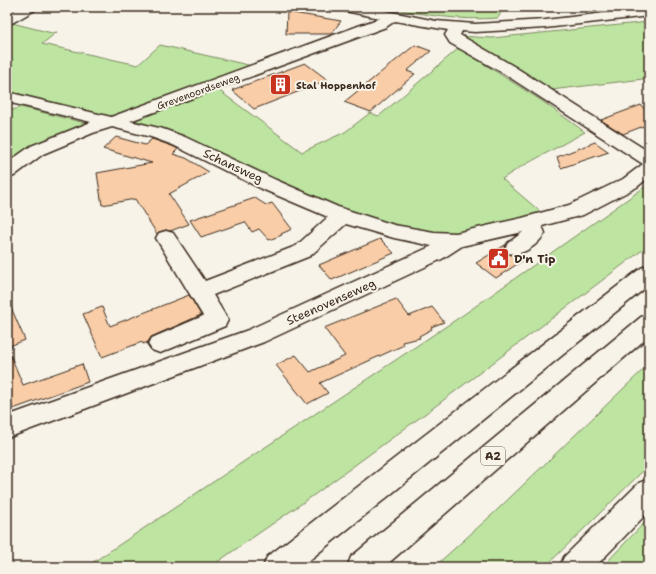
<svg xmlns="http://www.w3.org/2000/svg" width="656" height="574" viewBox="0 0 656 574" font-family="'Shantell Sans',sans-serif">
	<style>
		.green { fill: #bde5a1; stroke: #7c8860 }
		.building { fill: #f9cda7; stroke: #3b2a1e }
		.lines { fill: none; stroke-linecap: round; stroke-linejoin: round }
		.minor-casing { stroke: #3b2a1e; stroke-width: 3 }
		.major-casing { stroke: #3b2a1e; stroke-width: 3 }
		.highway-casing { stroke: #3b2a1e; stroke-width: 3 }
		.minor { fill: #f7f3e8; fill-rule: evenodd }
		.major { fill: #f7f3e8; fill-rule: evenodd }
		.highway { fill: #f7f3e8; fill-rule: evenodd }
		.labels { text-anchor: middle; stroke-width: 4; stroke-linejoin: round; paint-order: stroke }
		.far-poi-label { font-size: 10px; font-weight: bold; fill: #3b2a1e; stroke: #f7f3e8; text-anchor: start }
		.far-street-label { font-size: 10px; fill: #3b2a1e; stroke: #f7f3e8 }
		.shield { fill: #f7f3e8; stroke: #73665b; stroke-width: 1 }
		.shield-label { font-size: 11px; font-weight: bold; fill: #3b2a1e }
		.street-label { font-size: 12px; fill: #3b2a1e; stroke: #f7f3e8 }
		.poi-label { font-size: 12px; font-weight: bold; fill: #3b2a1e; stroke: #f7f3e8; text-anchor: start }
	</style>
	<rect width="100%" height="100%" fill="#f7f3e8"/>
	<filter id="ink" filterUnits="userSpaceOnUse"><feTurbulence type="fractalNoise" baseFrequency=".025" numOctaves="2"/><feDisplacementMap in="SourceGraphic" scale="8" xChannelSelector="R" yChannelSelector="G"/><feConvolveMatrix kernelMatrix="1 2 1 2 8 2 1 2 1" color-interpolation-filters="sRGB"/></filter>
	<g filter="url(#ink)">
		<g class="green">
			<path d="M386 7H504L498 18C460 21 423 15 386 7Z"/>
			<path d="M649 22V63L643 79 551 90 459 36 492 38Z"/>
			<path d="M12 23 52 33 57 32 42 44 138 65 160 45 257 67 113 117 7 91V26Z"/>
			<path d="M459 48 542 101 585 132 519 168 502 179 543 214 469 232 443 234 376 224 179 137 135 120 138 118 217 89 302 152 345 132 370 113 379 116Z"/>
			<path d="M21 107 89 124 7 168V112Z"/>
			<path d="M649 184V245L437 405 314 495 210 567H86L463 315Z"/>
			<path d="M649 364V465L545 567H434L495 512Z"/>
			<path d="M649 518V567H602Z"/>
		</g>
		<g class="building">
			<path d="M287 12 341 21 331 34H286Z"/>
			<path d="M415 45 431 51 407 71 415 74 371 112 344 102Z"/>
			<path d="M305 63 328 80 254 109 232 90Z"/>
			<path d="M641 105 649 115V124L623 134 601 120Z"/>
			<path d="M116 137 145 145 152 139 172 146 178 149 173 154 186 158 209 172 169 194 189 224 170 231 166 230 159 232 157 234 135 199 102 205 97 173 152 163 103 149Z"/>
			<path d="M595 142 609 152 561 168 557 157Z"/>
			<path d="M255 198 266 205 272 203 292 229 281 234 282 235 269 240 259 229 252 232 245 222 201 237 190 220Z"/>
			<path d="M380 239 394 253 332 280 319 265Z"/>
			<path d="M505 245 504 249 507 254 519 255 525 259 496 278 476 263Z"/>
			<path d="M189 295 201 315 151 337 148 342 143 344 142 342 102 357 83 314 102 307 110 326Z"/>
			<path d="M7 298 25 340 7 347Z"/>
			<path d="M396 299 409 316 432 307 444 322 431 327 432 329 419 336 420 338 402 342 404 345 320 383 328 393 307 404 276 365 296 355 310 372 345 356 324 328Z"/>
			<path d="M7 347 23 385 82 364 88 382 13 409 7 385Z"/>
		</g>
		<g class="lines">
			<defs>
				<g id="minor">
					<path d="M20 7H37L35 10 12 23 7 24V14Z"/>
					<path d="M338 7H367L436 21 475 24 545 20 649 8V16L545 28 475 32 462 31 460 35 515 67 649 152V177L637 187 583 215 542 226 545 233C538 245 522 257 508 253L505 248 508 243 523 232 462 246 442 259 264 342 7 438V416L248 330 432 246 394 238 346 224 310 256 213 295 228 320 225 326 160 353 152 350 148 344 152 338 203 316 156 238 159 233 166 231 173 233 205 281 296 246 328 217 262 189 173 145 151 137 112 127 93 133 43 154 14 176 7 178V163L31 146 91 122 7 102V92L111 117 380 18 340 10ZM395 21 448 30 445 35 450 43 503 73 643 164 623 179 569 205 522 218 456 233 434 232 394 225 338 207 276 180 185 137 163 129 130 121 386 27Z"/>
				</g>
				<path id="major" d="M649 479V511L595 567H560L564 557 639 483Z"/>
				<g id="highway">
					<path d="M649 265V285L301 567H263L267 557 641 268Z"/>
					<path d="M649 314V336L384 567H347L351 557 641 317Z"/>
				</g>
			</defs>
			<use href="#minor" class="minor-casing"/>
			<use href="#major" class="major-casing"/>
			<use href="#highway" class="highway-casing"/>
			<use href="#minor" class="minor"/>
			<use href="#major" class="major"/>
			<use href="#highway" class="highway"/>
		</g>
	</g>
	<defs>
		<symbol id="building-square" viewBox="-11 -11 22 22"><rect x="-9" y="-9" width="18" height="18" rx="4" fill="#c8321e" stroke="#f7f3e8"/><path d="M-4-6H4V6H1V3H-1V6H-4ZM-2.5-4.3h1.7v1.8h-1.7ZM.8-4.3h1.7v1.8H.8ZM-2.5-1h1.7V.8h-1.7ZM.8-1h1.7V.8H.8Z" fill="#fff"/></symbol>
		<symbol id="civic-square" viewBox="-11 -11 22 22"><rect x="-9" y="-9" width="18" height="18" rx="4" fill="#c8321e" stroke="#f7f3e8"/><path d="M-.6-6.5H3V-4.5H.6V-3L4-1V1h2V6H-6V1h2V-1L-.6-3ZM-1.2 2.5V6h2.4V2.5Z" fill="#fff"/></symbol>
	</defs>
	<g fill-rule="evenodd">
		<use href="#building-square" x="268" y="72" width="25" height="25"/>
		<use href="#civic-square" x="486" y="246" width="25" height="25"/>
	</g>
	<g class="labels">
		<g class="far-poi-label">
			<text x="296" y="89">Stal Hoppenhof</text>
		</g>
		<g class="far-street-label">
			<text transform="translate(198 91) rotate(-20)" y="4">Grevenoordseweg</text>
		</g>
		<rect class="shield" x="481" y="447" width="24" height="18" rx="3"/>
		<g class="shield-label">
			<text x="493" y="460">A2</text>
		</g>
		<g class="street-label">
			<text transform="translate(233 166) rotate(25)" y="4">Schansweg</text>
			<text transform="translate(331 302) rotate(-24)" y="4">Steenovenseweg</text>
		</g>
		<g class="poi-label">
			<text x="514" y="263">D'n Tip</text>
		</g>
	</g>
	<rect width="656" height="574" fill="none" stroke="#f7f3e8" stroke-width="24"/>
	<rect x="12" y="12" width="632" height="550" fill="none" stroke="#3b2a1e" stroke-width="1.5" filter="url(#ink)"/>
</svg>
